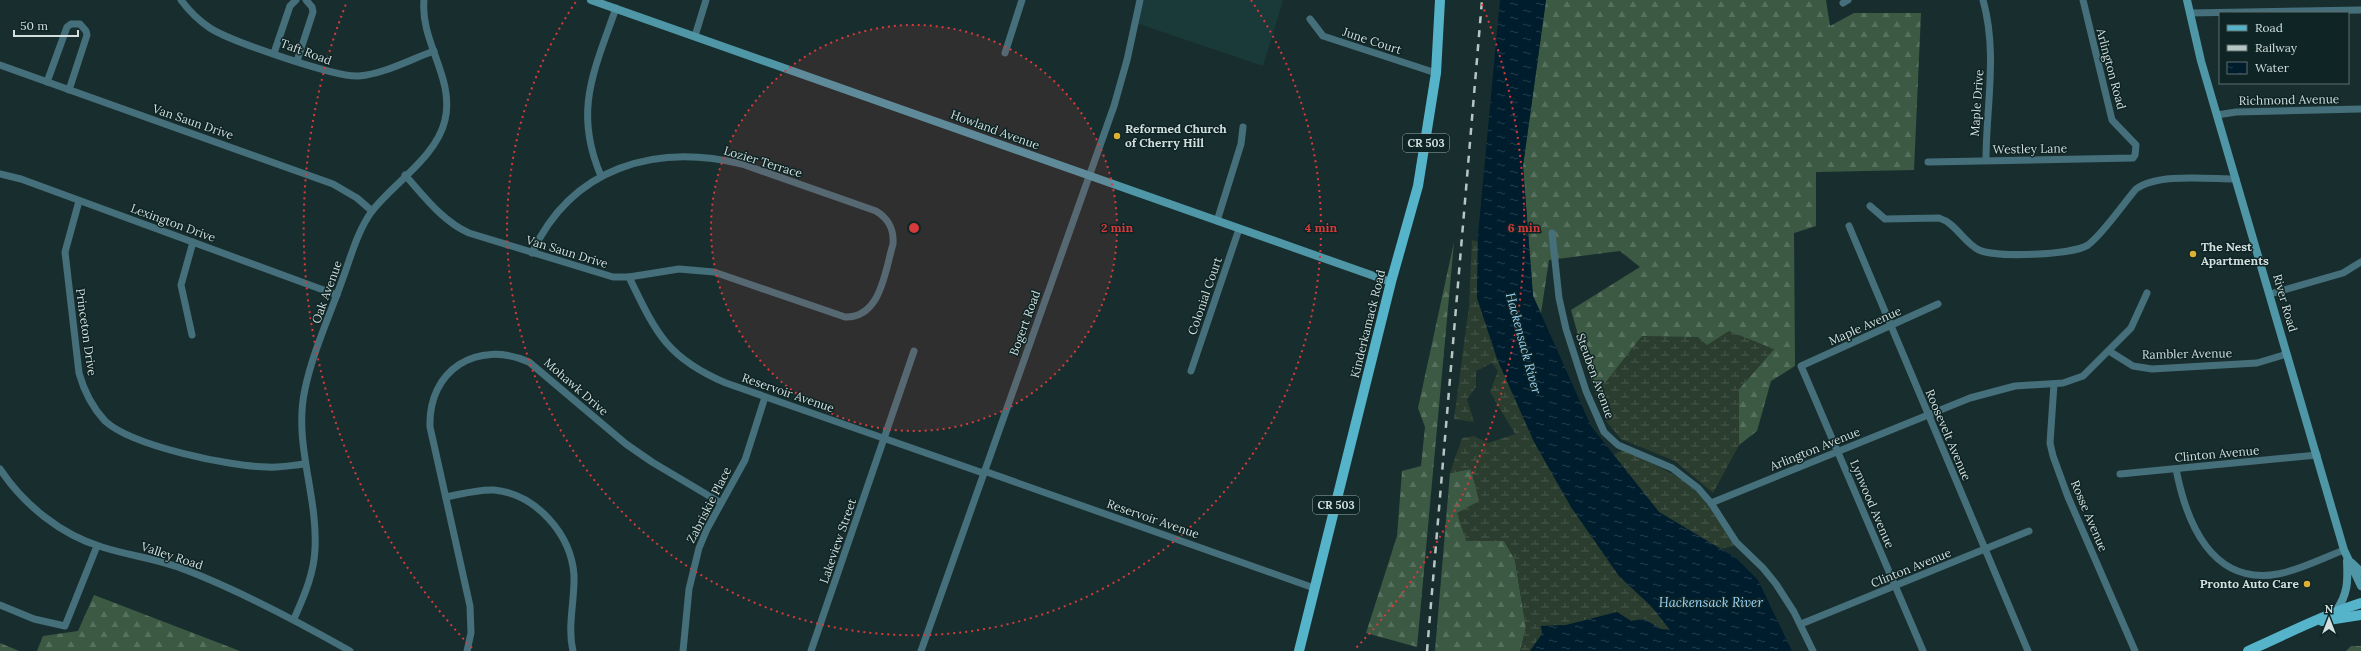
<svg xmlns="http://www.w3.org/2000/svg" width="2361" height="651" viewBox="0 0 2361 651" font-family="Lora,serif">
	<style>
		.built { fill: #1a3a3a }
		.forest { fill: url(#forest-firs) }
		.wetland { fill: url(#wetland-marsh) }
		.water { fill: url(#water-ripples) }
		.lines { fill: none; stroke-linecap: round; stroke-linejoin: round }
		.street { stroke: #456f7a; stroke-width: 7 }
		.secondary { stroke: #4f96a7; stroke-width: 8 }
		.primary { stroke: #56b4ca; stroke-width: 10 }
		.rail { stroke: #b7c5c4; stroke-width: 2.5; stroke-dasharray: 7 7; stroke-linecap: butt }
		.ring { fill: none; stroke: #d63a3a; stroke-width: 2; stroke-dasharray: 2 4 }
		.poi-dot { fill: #dfb034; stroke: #0f2424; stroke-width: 1.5 }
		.labels { text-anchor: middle; stroke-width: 3; stroke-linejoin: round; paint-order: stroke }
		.shield { fill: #0f2424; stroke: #98a7a6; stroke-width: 1 }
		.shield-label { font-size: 11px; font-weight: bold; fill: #d2dfde }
		.street-label { font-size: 12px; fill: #d2dfde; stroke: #0f2424 }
		.poi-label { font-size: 12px; font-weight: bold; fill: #d2dfde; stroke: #0f2424; text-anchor: start }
		.water-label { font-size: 13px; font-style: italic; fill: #99d4fa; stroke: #0f2424 }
		.centre { fill: #d63a3a; stroke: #0f2424; stroke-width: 2 }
		.ring-label { font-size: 12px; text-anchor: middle; font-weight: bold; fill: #d63a3a; stroke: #0f2424; stroke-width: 3; stroke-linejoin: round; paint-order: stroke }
	</style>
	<defs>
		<pattern id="forest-firs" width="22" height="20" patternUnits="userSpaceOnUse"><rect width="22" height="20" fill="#3c5a43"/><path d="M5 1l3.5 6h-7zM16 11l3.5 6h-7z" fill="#57715e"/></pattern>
		<pattern id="wetland-marsh" width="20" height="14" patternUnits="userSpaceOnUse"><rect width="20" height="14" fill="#2a3d2e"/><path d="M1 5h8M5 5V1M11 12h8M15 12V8" fill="none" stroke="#48594c"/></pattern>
		<pattern id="water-ripples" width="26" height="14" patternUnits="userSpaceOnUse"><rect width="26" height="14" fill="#001d2e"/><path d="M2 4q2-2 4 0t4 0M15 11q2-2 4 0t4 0" fill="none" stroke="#243d4c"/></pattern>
	</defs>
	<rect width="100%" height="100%" fill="#182e2e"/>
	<path class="built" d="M1140 0H1283L1263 66 1136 23Z"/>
	<g class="forest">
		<path d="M1546 0H1826L1830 26 1854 13H1921L1914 170 1816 172V226L1794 233 1795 366 1771 381 1757 431 1739 445V389L1774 349 1707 345 1642 336 1606 382 1592 384 1571 310 1640 267 1620 251 1549 260 1541 313 1533 296 1523 166Z"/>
		<path d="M1454 242 1417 647 1366 633 1397 536 1402 471 1421 466 1425 427 1418 408Z"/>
		<path d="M1471 469 1480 502 1467 541H1504L1515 560 1526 628 1520 651H1435L1450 473Z"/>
		<path d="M94 595 240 651H37L43 636 78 631Z"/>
		<path d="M0 643 19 651H0Z"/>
		<path d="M2351 646H2361V651H2346Z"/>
	</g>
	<g class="wetland">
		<path d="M1472 240 1478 242 1477 298 1571 507 1619 576 1651 606 1671 630 1661 629 1644 619 1631 621 1617 612 1566 625 1542 626V634L1530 651H1520L1526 628 1515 560 1504 541H1466L1457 513 1479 501 1471 469 1450 473 1462 438 1474 436 1488 443 1515 434 1490 392 1498 371 1492 363 1476 371V387L1467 399 1474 422 1454 419 1469 306Z"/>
		<path d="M1729 331 1774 349 1739 389V445L1713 493 1675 461 1621 439 1606 421 1592 384 1606 382 1642 336 1698 337 1707 345Z"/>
		<path d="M1624 449 1682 479 1704 498 1734 546 1720 549 1659 512 1613 455Z"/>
	</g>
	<path class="water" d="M1500 0H1546L1523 166 1533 296 1591 426 1659 512 1736 558 1758 580 1792 651H1530L1542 634 1541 626 1566 625 1617 612 1631 621 1644 619 1661 629 1670 630 1651 606 1619 576 1571 507 1534 442 1497 359 1477 298 1478 235Z"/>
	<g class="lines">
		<g class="street">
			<path d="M181 0C189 11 198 20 210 28 230 41 337 78 359 76 384 74 411 59 434 51"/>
			<path d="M1983 0C1998 53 1986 107 1986 160"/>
			<path d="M1843 3 1848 0"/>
			<path d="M2190 13 2361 10"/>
			<path d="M1310 19 1323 36 1436 73"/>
			<path d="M695 36 706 0"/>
			<path d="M274 53 290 6 296 0"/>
			<path d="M1005 53 1022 0"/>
			<path d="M297 61 313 12 312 7 306 0"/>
			<path d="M0 65 333 184 357 198 372 211"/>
			<path d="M47 82 67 27 71 24H80L86 31 87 35 69 90"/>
			<path d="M2217 115 2236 112 2361 109"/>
			<path d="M1928 162 2133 158 2135 155 2136 145 2112 120 2083 0"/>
			<path d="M0 174 21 179 337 295"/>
			<path d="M405 175C424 196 442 221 469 233L613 277H629L679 269 714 272 845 317C881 318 885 271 893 244 894 229 889 219 876 211L742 164C655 143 572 167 532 253"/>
			<path d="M601 176C573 111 594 71 616 8"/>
			<path d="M79 201 65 252 79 373C84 391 92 407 105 421 132 446 231 467 268 467 280 468 293 465 305 464"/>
			<path d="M1870 206 1885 219 1939 218C1956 223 1963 242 1979 250 1995 258 2073 255 2088 245 2103 234 2123 204 2136 189 2158 173 2208 179 2236 179"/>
			<path d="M1217 221 1241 144 1243 127"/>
			<path d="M1849 226 2028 651"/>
			<path d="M1552 233 1559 298 1566 329 1586 391 1604 432 1618 445 1672 468 1698 488 1711 503 1736 542 1763 568 1776 584 1794 612 1813 651"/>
			<path d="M629 277C656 333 667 358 726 383L983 473"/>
			<path d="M2270 294 2343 273 2361 262"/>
			<path d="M192 335 181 285 193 242"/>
			<path d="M2109 351 2133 366 2152 369 2257 363 2287 354"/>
			<path d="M1191 371 1239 229"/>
			<path d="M2054 384 2050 443 2053 456 2068 497 2135 651"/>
			<path d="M0 469C23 504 61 535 102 547 130 556 159 559 186 570 243 592 297 621 350 651"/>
			<path d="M2176 469C2186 521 2211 586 2278 574 2300 570 2323 558 2344 550"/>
			<path d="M984 471 1314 588"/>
			<path d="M2120 474 2317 455"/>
			<path d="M446 497C462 494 478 489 494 490 536 494 571 534 574 575 575 600 567 626 573 651"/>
			<path d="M1711 503 1970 398 2015 386 2063 383 2083 376 2131 328 2147 293"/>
			<path d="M0 605 34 619 65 626 97 546"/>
			<path d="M294 619C304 596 314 574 315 549 318 495 293 443 305 389 313 351 330 315 343 278 351 256 358 230 372 211 394 183 437 156 445 120 455 78 420 42 424 0"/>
			<path d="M1801 624 2029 531"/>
			<path d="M467 651 471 633 470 606 430 427C428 370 477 339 529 362L626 444 652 462 721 503"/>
			<path d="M683 651 689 589 699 548 707 529 745 460 765 397"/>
			<path d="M811 651 914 351"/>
			<path d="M921 651 1114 106 1127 60 1140 0"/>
			<path d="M1923 651 1801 366 1938 304"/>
		</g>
		<g class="secondary">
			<path d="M591 0 1391 282"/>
			<path d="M2187 0 2201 61 2344 550 2361 586"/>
			<path d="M2352 563 2361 572"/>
			<path d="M2336 611C2348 594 2348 581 2347 561"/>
		</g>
		<g class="primary">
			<path d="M2322 621 2361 615"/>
			<path d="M1299 651 1391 282 1418 186 1436 73 1440 0"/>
			<path d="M2248 651C2285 635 2322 615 2361 603"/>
		</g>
		<path class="rail" d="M1427 651 1482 0"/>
	</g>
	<circle cx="914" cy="228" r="203" fill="#d63a3a" fill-opacity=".12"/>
	<g class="ring">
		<circle cx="914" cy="228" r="203"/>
		<path d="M1251 0A407 407 0 1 1 577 0"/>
		<path d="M472 648A610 610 0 0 1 346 4M1482 4A610 610 0 0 1 1356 648"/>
	</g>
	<g class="poi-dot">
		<circle cx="1117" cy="136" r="4"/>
		<circle cx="2193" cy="254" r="4"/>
		<circle cx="2307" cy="584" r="4"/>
	</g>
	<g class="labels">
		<g class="shield">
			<rect x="1403" y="134" width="46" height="18" rx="3"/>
			<rect x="1313" y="496" width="46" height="18" rx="3"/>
		</g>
		<g class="shield-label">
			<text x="1426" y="147">CR 503</text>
			<text x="1336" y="509">CR 503</text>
		</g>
		<g class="street-label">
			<text transform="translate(1372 41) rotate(18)" y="4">June Court</text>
			<text transform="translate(306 52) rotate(20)" y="4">Taft Road</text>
			<text transform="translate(2111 69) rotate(75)" y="4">Arlington Road</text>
			<text transform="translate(2289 100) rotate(-1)" y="4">Richmond Avenue</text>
			<text transform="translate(1977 103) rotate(-86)" y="4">Maple Drive</text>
			<text transform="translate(193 122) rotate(19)" y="4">Van Saun Drive</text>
			<text transform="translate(995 130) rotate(20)" y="4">Howland Avenue</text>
			<text transform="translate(2030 149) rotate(-1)" y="4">Westley Lane</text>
			<text transform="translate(763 162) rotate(17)" y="4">Lozier Terrace</text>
			<text transform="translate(173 223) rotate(20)" y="4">Lexington Drive</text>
			<text transform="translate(567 252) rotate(17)" y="4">Van Saun Drive</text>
			<text transform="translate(327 292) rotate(-70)" y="4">Oak Avenue</text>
			<text transform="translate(1205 296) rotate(-71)" y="4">Colonial Court</text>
			<text transform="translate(2285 303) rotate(74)" y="4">River Road</text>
			<text transform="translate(1025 323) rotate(-70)" y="4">Bogert Road</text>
			<text transform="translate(1368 324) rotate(-76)" y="4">Kinderkamack Road</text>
			<text transform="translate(1865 326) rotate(-24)" y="4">Maple Avenue</text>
			<text transform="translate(86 332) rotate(82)" y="4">Princeton Drive</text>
			<text transform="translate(2187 354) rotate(-1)" y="4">Rambler Avenue</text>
			<text transform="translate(1595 376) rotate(70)" y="4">Steuben Avenue</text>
			<text transform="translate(576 387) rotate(41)" y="4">Mohawk Drive</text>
			<text transform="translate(788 393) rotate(19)" y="4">Reservoir Avenue</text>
			<text transform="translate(1948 435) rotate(67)" y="4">Roosevelt Avenue</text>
			<text transform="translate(1815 449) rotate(-22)" y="4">Arlington Avenue</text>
			<text transform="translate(2217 454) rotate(-5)" y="4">Clinton Avenue</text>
			<text transform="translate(1872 504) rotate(67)" y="4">Lynwood Avenue</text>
			<text transform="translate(709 505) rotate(-63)" y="4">Zabriskie Place</text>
			<text transform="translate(2089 516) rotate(67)" y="4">Rosse Avenue</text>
			<text transform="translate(1153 519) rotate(19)" y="4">Reservoir Avenue</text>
			<text transform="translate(838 541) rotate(-71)" y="4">Lakeview Street</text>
			<text transform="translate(172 556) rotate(18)" y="4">Valley Road</text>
			<text transform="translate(1911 568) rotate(-22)" y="4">Clinton Avenue</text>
		</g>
		<g class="poi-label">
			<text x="1125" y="133">Reformed Church<tspan x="1125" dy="14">of Cherry Hill</tspan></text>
			<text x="2201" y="251">The Nest<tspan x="2201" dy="14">Apartments</tspan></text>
			<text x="2299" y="588" text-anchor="end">Pronto Auto Care</text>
		</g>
		<g class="water-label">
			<text transform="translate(1524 343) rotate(75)" y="5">Hackensack River</text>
			<text x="1711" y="607">Hackensack River</text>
		</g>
	</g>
	<circle cx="914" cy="228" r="6" class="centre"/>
	<g class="ring-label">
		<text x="1117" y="232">2 min</text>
		<text x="1321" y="232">4 min</text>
		<text x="1524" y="232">6 min</text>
	</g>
	<rect x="2219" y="12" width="130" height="72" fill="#0f2424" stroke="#5d6f6e"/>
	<rect x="2227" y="25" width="20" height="6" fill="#56b4ca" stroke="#5d6f6e"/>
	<text x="2255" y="32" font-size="12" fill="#d2dfde">Road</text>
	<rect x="2227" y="45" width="20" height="6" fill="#b7c5c4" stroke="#5d6f6e"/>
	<text x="2255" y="52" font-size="12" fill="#d2dfde">Railway</text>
	<rect x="2227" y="62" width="20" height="12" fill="url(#water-ripples)" stroke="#5d6f6e"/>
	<text x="2255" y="72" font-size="12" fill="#d2dfde">Water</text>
	<g transform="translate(2329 619)" stroke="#0f2424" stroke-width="3" paint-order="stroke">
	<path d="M0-3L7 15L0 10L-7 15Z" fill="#d2dfde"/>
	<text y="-6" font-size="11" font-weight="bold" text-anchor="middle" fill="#d2dfde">N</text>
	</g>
	<path d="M14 30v6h64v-6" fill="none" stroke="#d2dfde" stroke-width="2"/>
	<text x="20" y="30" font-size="12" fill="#d2dfde" stroke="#0f2424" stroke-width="3" paint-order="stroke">50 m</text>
</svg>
